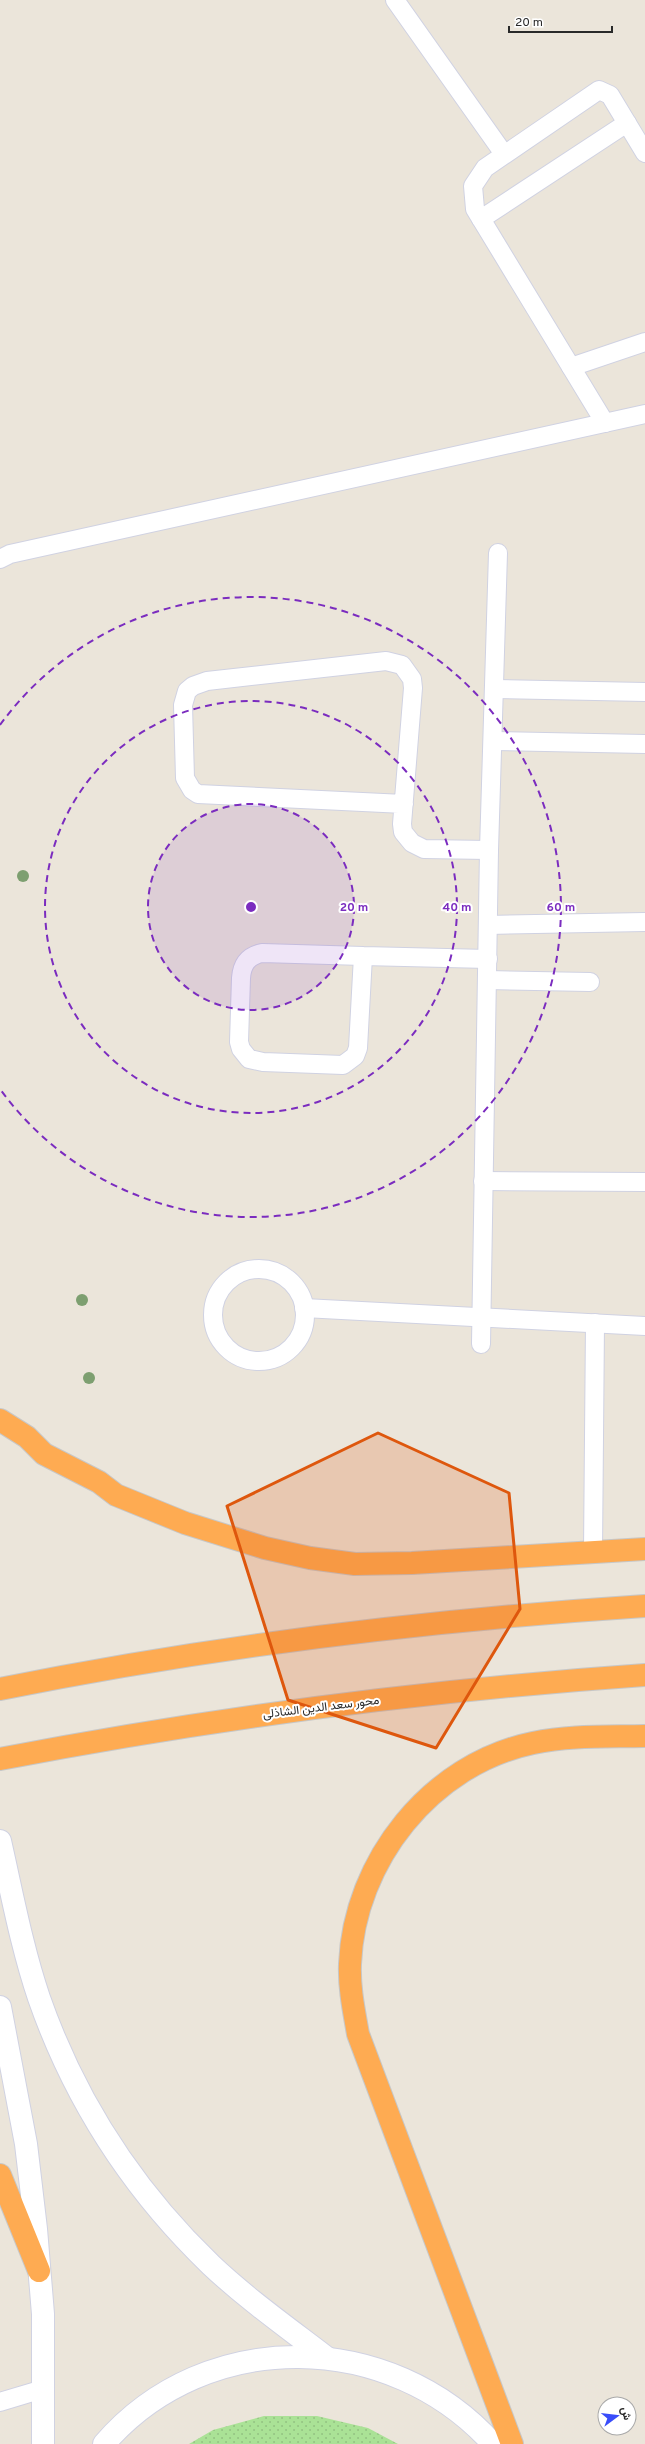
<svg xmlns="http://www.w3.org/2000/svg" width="645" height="2444" viewBox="0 0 645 2444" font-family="Overpass,Vazirmatn,sans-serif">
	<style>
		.grass { fill: url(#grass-dots) }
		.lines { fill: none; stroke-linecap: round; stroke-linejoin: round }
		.lane-casing { stroke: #d0d2e2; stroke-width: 20 }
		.secondary-casing { stroke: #d0d2e2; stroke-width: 24 }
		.highway-casing { stroke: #c7c7c7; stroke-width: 24 }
		.lane { stroke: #fff; stroke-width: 18 }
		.secondary { stroke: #fff; stroke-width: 22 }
		.highway { stroke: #feab52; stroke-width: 22 }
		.tree { fill: #7d9f70 }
		.marked { fill: #de570d; fill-opacity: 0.2; stroke: #de570d; stroke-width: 3; stroke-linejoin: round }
		.ring { fill: none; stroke: #7b2cbf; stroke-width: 2; stroke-dasharray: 7 5 }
		.labels { text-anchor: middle; stroke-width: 4; stroke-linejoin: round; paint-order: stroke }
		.street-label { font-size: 12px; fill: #292929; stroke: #fff }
		.centre { fill: #7b2cbf; stroke: #fff; stroke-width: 2 }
		.ring-label { font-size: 12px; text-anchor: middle; font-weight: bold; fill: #7b2cbf; stroke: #fff; stroke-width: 4; stroke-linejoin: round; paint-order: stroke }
	</style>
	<defs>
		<pattern id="grass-dots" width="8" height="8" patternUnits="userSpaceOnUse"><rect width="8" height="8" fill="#aae296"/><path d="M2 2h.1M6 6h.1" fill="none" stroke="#92c281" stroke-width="1.8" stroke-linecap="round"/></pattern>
	</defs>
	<rect width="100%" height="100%" fill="#ebe5da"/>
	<path class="grass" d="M264 2416H317L368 2428 398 2444H189L213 2430Z"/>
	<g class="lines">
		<defs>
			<g id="lane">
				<path d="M395 0 504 154"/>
				<path d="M481 219 627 123"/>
				<path d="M571 367 645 342"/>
				<path d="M605 423 475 209 473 186 485 168 599 90 610 95 645 153"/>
				<path d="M0 559 10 554 645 414"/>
				<path d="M494 689 645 692"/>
				<path d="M493 741 645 744"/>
				<path d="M404 804 198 794 192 790 185 778 183 705 187 691 193 686 207 681 386 661 402 665 412 679 413 688 402 824 403 832 412 843 424 849 489 850"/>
				<path d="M488 925 645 922"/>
				<path d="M363 956 262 953C248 956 242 964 241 978L239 1042 241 1049 249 1059 263 1062 343 1065 355 1056 358 1048 363 956 488 959"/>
				<path d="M487 980 590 982"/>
				<path d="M483 1181 645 1182"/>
				<circle cx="259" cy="1315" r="46"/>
				<path d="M304 1308 645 1326"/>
				<path d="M481 1344 489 850 498 553"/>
				<path d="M593 1552 595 1323"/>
				<path d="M0 2402 43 2389"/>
			</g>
			<g id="secondary">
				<path d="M0 1841C12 1894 22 1948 39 1998 75 2101 133 2190 211 2265 247 2299 288 2328 327 2358"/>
				<path d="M0 2007 26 2144 36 2229 43 2314V2444"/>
				<path d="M104 2444C206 2326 391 2330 493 2444"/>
			</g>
			<g id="highway">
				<path d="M0 1420 27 1437 44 1454 99 1482 116 1495 185 1523 265 1548 310 1558 355 1564 412 1563 645 1549"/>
				<path d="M0 1689C212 1646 429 1620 645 1606"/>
				<path d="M0 1759C213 1718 428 1690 645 1675"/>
				<path d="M0 2175 39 2271"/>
				<path d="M512 2444 358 2034C354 2011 349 1988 350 1964 354 1861 431 1764 533 1743 570 1735 608 1737 645 1736"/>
			</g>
		</defs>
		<use href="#lane" class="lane-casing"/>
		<use href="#secondary" class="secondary-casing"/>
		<use href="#highway" class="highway-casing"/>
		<use href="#lane" class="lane"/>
		<use href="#secondary" class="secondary"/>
		<use href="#highway" class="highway"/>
	</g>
	<g class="tree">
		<circle cx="23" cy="876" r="6"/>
		<circle cx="82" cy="1300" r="6"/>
		<circle cx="89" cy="1378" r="6"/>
	</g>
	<path class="marked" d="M378 1433 509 1493 520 1609 436 1748 288 1700 227 1506Z"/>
	<circle cx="251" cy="907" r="103" fill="#7b2cbf" fill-opacity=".12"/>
	<g class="ring">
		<circle cx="251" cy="907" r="103"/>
		<circle cx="251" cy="907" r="206"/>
		<path d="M0 725A310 310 0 1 1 0 1089"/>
	</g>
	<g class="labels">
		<g class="street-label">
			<text transform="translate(321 1707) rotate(-7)" y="4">محور سعد الدين الشاذلى</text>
		</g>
	</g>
	<circle cx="251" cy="907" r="6" class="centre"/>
	<g class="ring-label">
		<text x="354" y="911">20 m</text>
		<text x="457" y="911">40 m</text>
		<text x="561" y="911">60 m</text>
	</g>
	<g transform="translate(617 2416) rotate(75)"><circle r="19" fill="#ffffff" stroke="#a9a9a9"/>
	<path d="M0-3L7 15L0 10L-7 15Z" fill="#394dfa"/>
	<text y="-6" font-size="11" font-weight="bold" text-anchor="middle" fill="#292929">ش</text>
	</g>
	<path d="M509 26v6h103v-6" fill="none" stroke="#292929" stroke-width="2"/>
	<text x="515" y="26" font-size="12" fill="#292929" stroke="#ffffff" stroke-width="3" paint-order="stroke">20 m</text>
</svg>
